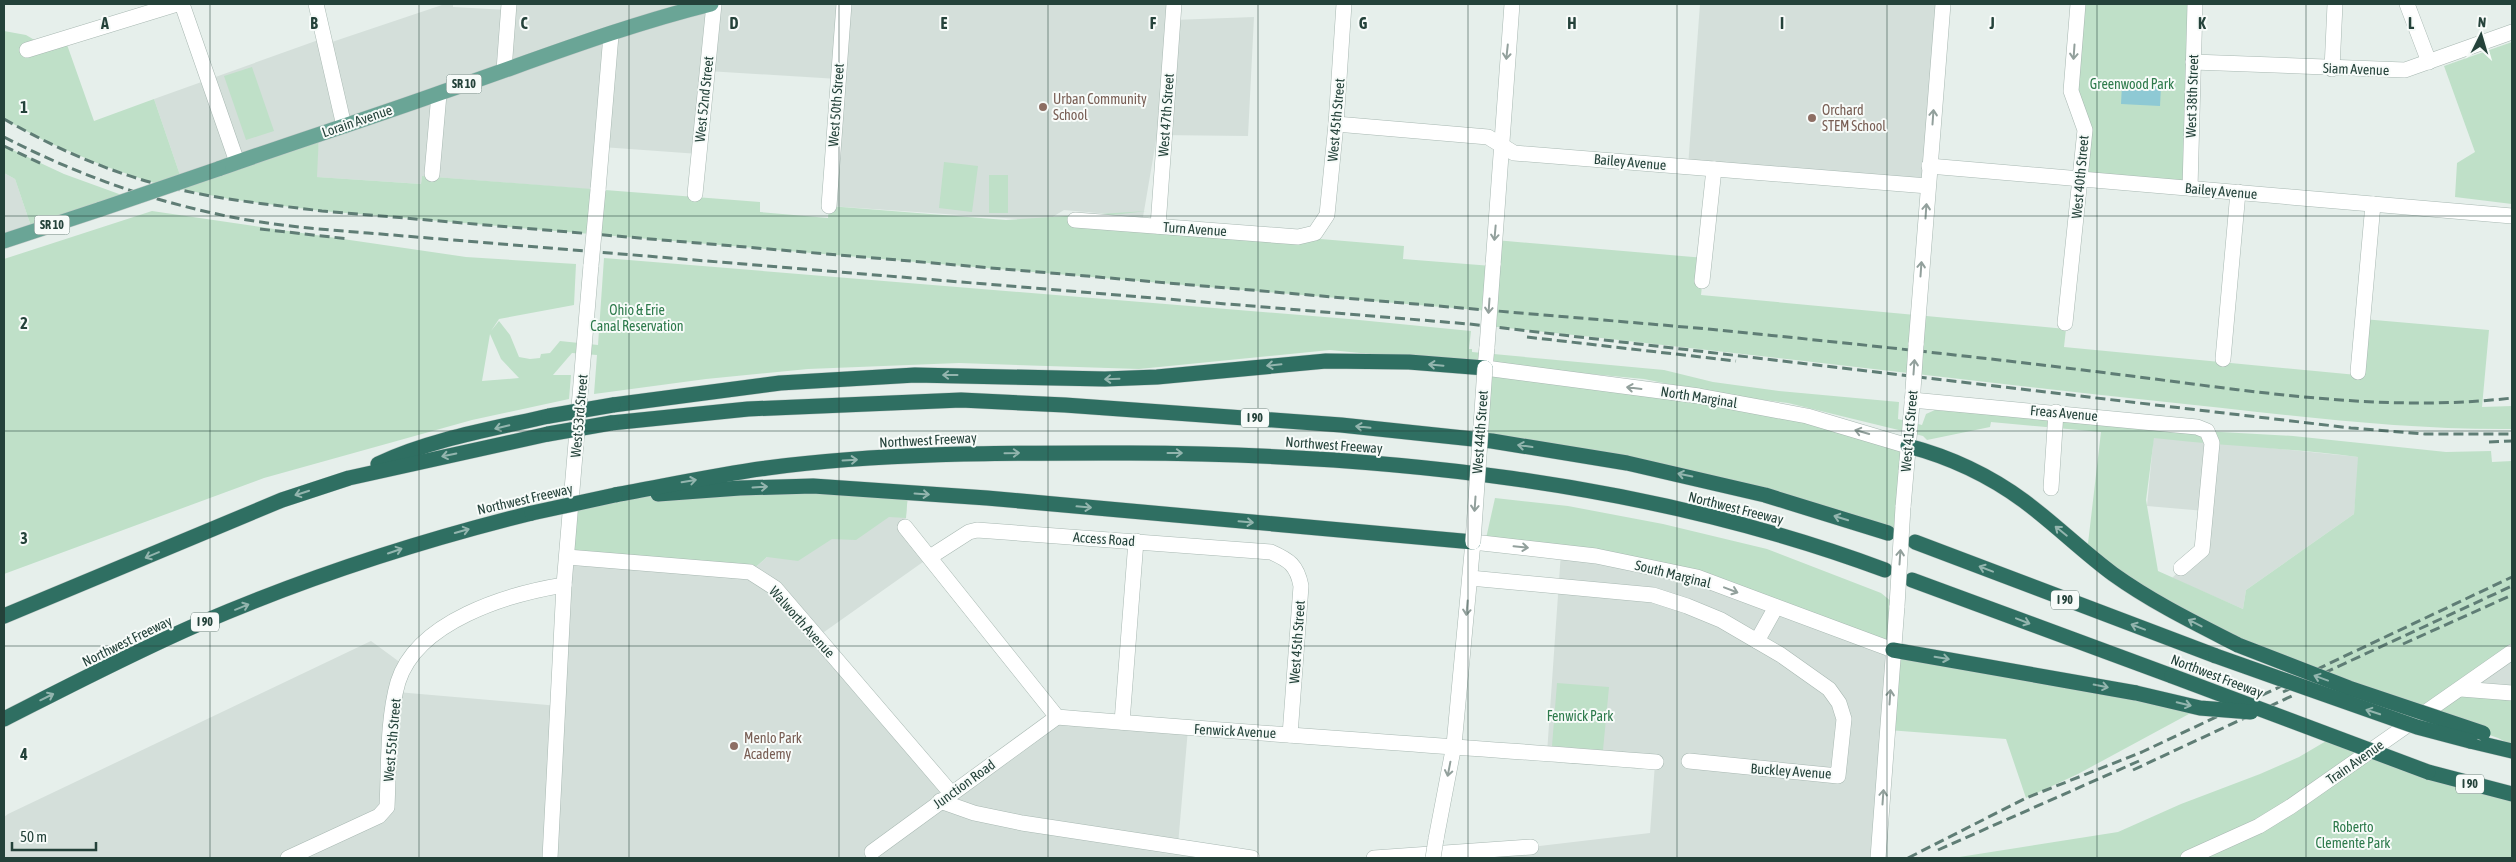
<svg xmlns="http://www.w3.org/2000/svg" width="2516" height="862" viewBox="0 0 2516 862" font-family="'Asap Condensed',sans-serif">
	<style>
		.built { fill: #d4dfda }
		.green { fill: #bfe0c8; fill-rule: evenodd }
		.water { fill: #8ec9d4 }
		.lines { fill: none; stroke-linecap: round; stroke-linejoin: round }
		.minor-casing { stroke: #a8b8b2; stroke-width: 16 }
		.major-casing { stroke: #c2cac8; stroke-width: 16 }
		.highway-casing { stroke: #c2cac8; stroke-width: 16 }
		.minor { stroke: #fff; stroke-width: 15 }
		.major { stroke: #6aa596; stroke-width: 15 }
		.highway { stroke: #2f6f62; stroke-width: 15 }
		.rail { stroke: #5f7d75; stroke-width: 3; stroke-dasharray: 10 5; stroke-linecap: butt }
		.minor-bridge-casing { stroke: #a8b8b2; stroke-width: 16; stroke-linecap: butt }
		.major-bridge-casing { stroke: #c2cac8; stroke-width: 16; stroke-linecap: butt }
		.highway-bridge-casing { stroke: #c2cac8; stroke-width: 16; stroke-linecap: butt }
		.minor-bridge { stroke: #fff; stroke-width: 15 }
		.major-bridge { stroke: #6aa596; stroke-width: 15 }
		.highway-bridge { stroke: #2f6f62; stroke-width: 15 }
		.oneway { stroke: #92a09c }
		.oneway2 { stroke: #93b5ae }
		.grid { fill: none; stroke: #24423a; stroke-width: 1; stroke-opacity: 0.55 }
		.education-dot { fill: #8d6e63; stroke: #f7fbf9; stroke-width: 2 }
		.labels { text-anchor: middle; stroke-width: 4; stroke-linejoin: round; paint-order: stroke }
		.shield { fill: #f7fbf9; stroke: #637a73; stroke-width: 1 }
		.shield-label { font-size: 12px; font-weight: bold; fill: #24423a }
		.street-label { font-size: 14px; fill: #24423a; stroke: #f7fbf9 }
		.park-label { font-size: 14px; fill: #2d7a4b; stroke: #f7fbf9 }
		.education-label { font-size: 14px; fill: #785e54; stroke: #f7fbf9; text-anchor: start }
		.grid-label { font-size: 16px; text-anchor: middle; font-weight: bold; fill: #24423a; stroke: #f7fbf9; stroke-width: 4; stroke-linejoin: round; paint-order: stroke }
	</style>
	<rect width="100%" height="100%" fill="#e6efeb"/>
	<g class="built">
		<path d="M445 4H453V7L508 10 509 4H1173V20L1254 17 1248 136 1157 135 1143 217 1064 210 1046 221 829 206 838 79 707 71 699 154 602 147 598 190 422 176 421 184 316 177 319 135 182 181 154 99 324 38 326 44Z"/>
		<path d="M1700 4H1943L1928 186 1688 167Z"/>
		<path d="M4 173 15 179 33 232 4 241Z"/>
		<path d="M2155 423 2221 443 2359 457 2354 514 2246 590 2243 609 2172 578 2202 550 2205 511 2147 506Z"/>
		<path d="M847 488 908 493 905 527 930 557 817 637 950 793 1057 717 1188 729 1178 845 1252 858H4V817L8 814 371 641 405 666 397 692 559 706 567 557 750 572Z"/>
		<path d="M1561 552 1697 577 1893 650 1878 858H1374L1531 847 1650 833 1655 763 1547 753Z"/>
		<path d="M2512 652V693L2461 689Z"/>
	</g>
	<g class="green">
		<path d="M2078 4H2195L2190 188 2081 178 2085 130 2071 91Z"/>
		<path d="M4 31 26 35 43 45 65 39 94 121 154 99 182 181 319 134 317 177 421 184 422 176 760 202V212L828 218 829 206 1006 220 1147 211 1079 219 1404 246 1403 259 1492 266 1495 240 1705 258 1701 295 2066 329 2064 347 2357 375 2363 319 2489 330 2482 407 2512 406V429C2393 430 2275 413 2157 401 1933 377 1711 349 1488 326L1489 311 322 211 229 199 157 184 104 166 45 141 4 119Z"/>
		<path d="M2512 42V204L2455 197 2457 163 2475 152 2444 66Z"/>
		<path d="M252 67 274 131 246 140 224 76Z"/>
		<path d="M4 146 64 174 130 198 33 232 15 179 4 173Z"/>
		<path d="M944 162 978 166 972 212 939 208Z"/>
		<rect x="989" y="175" width="19" height="38"/>
		<path d="M152 211 466 257 576 264 574 305 499 319 491 331 499 321 510 335 519 357 530 359 540 358 541 354 550 353 560 341 598 345 604 258 1349 319 1471 331 1469 349H1472V352L1664 370 1713 382 1779 391 1899 402 1898 419 1922 425 1926 414 1935 410 2203 431 2293 436 2446 452 2491 451 2492 462 2512 461V652L2462 688 2512 693V745L2498 738 2238 645 2087 552 2101 432 1991 422 1990 427 1927 440 1923 436 1788 403 1717 394 1644 379 1580 373 1550 372 1330 350 1139 369 959 363 808 369 706 379 594 394 597 355 572 353 553 375H571L569 399 472 420 264 478 4 574V259ZM490 334 501 359 519 378 482 381ZM2154 438C2222 446 2290 448 2358 457L2354 514 2246 590 2243 609 2158 571 2146 500Z"/>
		<path d="M1485 368 1699 396 1908 446 1901 539 1765 495 1480 439Z"/>
		<path d="M908 493 906 518 889 517 856 540 832 539 798 561 767 557 750 572 567 557 572 505 624 494Z"/>
		<path d="M1495 498 1568 506 1663 524 1767 549 1881 593 1897 606 1893 649 2200 708 2078 774 2026 798 2006 739 1888 730 1893 650 1697 577 1485 543Z"/>
		<path d="M1557 683 1609 687 1603 750 1552 746Z"/>
		<path d="M2333 737 2512 794V858H1953L2118 832 2181 804 2260 774 2299 757Z"/>
	</g>
	<path class="water" d="M2122 84 2161 86 2160 106 2121 104Z"/>
	<g class="lines">
		<defs>
			<g id="minor">
				<path d="M182 4 237 162"/>
				<path d="M316 4 344 126"/>
				<path d="M2407 4 2429 62"/>
				<path d="M27 50 177 4"/>
				<path d="M2193 62 2405 70 2512 32"/>
				<path d="M2332 69 2335 4"/>
				<path d="M504 70 509 4"/>
				<path d="M1336 124 1488 137 1514 153 1928 186"/>
				<path d="M1929 166 2512 216"/>
				<path d="M432 174 439 94"/>
				<path d="M2190 188 2195 4"/>
				<path d="M598 190 611 35"/>
				<path d="M695 194 714 4"/>
				<path d="M829 206 844 4"/>
				<path d="M1075 220 1298 237 1315 233 1327 215 1336 124 1344 4"/>
				<path d="M1158 226 1174 4"/>
				<path d="M1493 265 1512 4"/>
				<path d="M1702 281 1714 169"/>
				<path d="M2065 323 2085 130 2071 91 2078 4"/>
				<path d="M1916 345 1943 4"/>
				<path d="M1487 347 1485 368 1699 396 1807 416 1908 446"/>
				<path d="M2223 359 2238 192"/>
				<path d="M2358 372 2373 204"/>
				<path d="M1912 400 2197 427 2207 431 2212 443 2202 550 2181 568"/>
				<path d="M2051 488 2056 412"/>
				<path d="M1903 507 1913 392"/>
				<path d="M905 527 1057 717C1256 734 1456 746 1656 762"/>
				<path d="M567 557 750 572 775 588 951 793"/>
				<path d="M930 557 969 532 977 530 1271 552C1289 560 1297 565 1301 586L1290 735"/>
				<path d="M1470 578 1653 595 1687 606 1721 620 1781 655 1829 689 1839 703 1844 719 1838 776 1689 761"/>
				<path d="M1757 641 1776 607"/>
				<path d="M2461 689 2512 693"/>
				<path d="M1122 722 1136 541"/>
				<path d="M940 801 974 813 1022 823 1252 858"/>
				<path d="M1436 839 1454 745 1473 542 1596 556 1697 577 1893 650"/>
				<path d="M872 852 1057 717"/>
				<path d="M288 858 379 816 387 807C389 768 387 720 398 682 417 621 508 594 564 585"/>
				<path d="M550 858 564 585 591 265"/>
				<path d="M1374 858 1531 847"/>
				<path d="M1878 858 1897 606"/>
				<path d="M2188 858 2259 826 2290 807 2512 652"/>
			</g>
			<g id="major">
				<path d="M218 169C291 143 364 120 437 94 528 63 618 27 711 4"/>
				<path d="M4 241 101 209"/>
			</g>
			<g id="highway">
				<path d="M613 405 780 383 915 375 1105 379 1157 377 1326 361 1409 362 1485 368"/>
				<path d="M611 423 748 409 961 400 1065 405 1341 425 1492 441 1627 463 1765 495 1888 533"/>
				<path d="M1908 446C1950 457 1990 476 2024 501 2055 524 2082 551 2113 574 2152 602 2195 623 2238 645"/>
				<path d="M378 464C431 439 492 429 549 416"/>
				<path d="M658 494 740 488 813 486 987 498 1473 542"/>
				<path d="M615 495C665 486 716 475 767 468 887 452 1009 453 1129 453 1383 454 1646 481 1885 570"/>
				<path d="M1915 542 2216 656"/>
				<path d="M1912 580 2172 676"/>
				<path d="M4 616 282 500 349 478 548 434"/>
				<path d="M1893 650 2136 693"/>
				<path d="M4 719C69 686 134 652 201 623 308 577 419 541 532 513"/>
				<path d="M2470 741 2512 751"/>
				<path d="M2428 772 2512 794"/>
			</g>
		</defs>
		<use href="#minor" class="minor-casing"/>
		<use href="#major" class="major-casing"/>
		<use href="#highway" class="highway-casing"/>
		<use href="#minor" class="minor"/>
		<use href="#major" class="major"/>
		<use href="#highway" class="highway"/>
		<g class="rail">
			<path d="M4 119C51 146 104 170 157 184 211 199 267 204 322 211L1697 328C1839 342 1981 357 2123 375 2252 391 2382 413 2512 398"/>
			<path d="M4 137C72 172 142 198 217 214 266 225 317 229 368 233L1469 324 2351 428 2425 434H2512"/>
			<path d="M4 146 42 164"/>
			<path d="M260 229 349 239"/>
			<path d="M1527 337 1736 361"/>
			<path d="M2489 442 2512 441"/>
			<path d="M2403 644 2512 595"/>
			<path d="M2283 692 2512 586"/>
			<path d="M2133 770 2296 694"/>
			<path d="M1938 850 2139 761"/>
			<path d="M1908 858 2026 798 2142 752 2512 577"/>
		</g>
		<defs>
			<g id="minor-bridge">
				<path d="M591 265 598 190"/>
				<path d="M1487 347 1493 265"/>
				<path d="M1913 390 1916 345"/>
				<path d="M1473 542 1485 368"/>
				<path d="M1897 606 1903 507"/>
				<path d="M1433 858 1436 839"/>
			</g>
			<path id="major-bridge" d="M101 209 218 169"/>
			<g id="highway-bridge">
				<path d="M549 416 613 405"/>
				<path d="M548 434 611 423"/>
				<path d="M532 513 615 495"/>
				<path d="M2238 645 2349 688 2483 733"/>
				<path d="M2216 656 2417 727 2470 741"/>
				<path d="M2172 676 2428 772"/>
				<path d="M2136 693 2200 708 2251 712"/>
			</g>
		</defs>
		<use href="#minor-bridge" class="minor-bridge-casing"/>
		<use href="#major-bridge" class="major-bridge-casing"/>
		<use href="#highway-bridge" class="highway-bridge-casing"/>
		<use href="#minor-bridge" class="minor-bridge"/>
		<use href="#major-bridge" class="major-bridge"/>
		<use href="#highway-bridge" class="highway-bridge"/>
	</g>
	<defs><path id="oneway-shaft" d="M-6 0H5M1.5-3L5.5 0L1.5 3" fill="none" stroke-width="1.6" stroke-linecap="round" stroke-linejoin="round" transform="scale(1.25)"/></defs>
	<g class="oneway">
		<use href="#oneway-shaft" transform="translate(1507 52) rotate(96)"/>
		<use href="#oneway-shaft" transform="translate(2074 52) rotate(94)"/>
		<use href="#oneway-shaft" transform="translate(1933 117) rotate(-86)"/>
		<use href="#oneway-shaft" transform="translate(1926 211) rotate(-86)"/>
		<use href="#oneway-shaft" transform="translate(1495 233) rotate(95)"/>
		<use href="#oneway-shaft" transform="translate(1921 269) rotate(-86)"/>
		<use href="#oneway-shaft" transform="translate(1489 306) rotate(94)"/>
		<use href="#oneway-shaft" transform="translate(1914 367) rotate(-86)"/>
		<use href="#oneway-shaft" transform="translate(1634 388) rotate(-173)"/>
		<use href="#oneway-shaft" transform="translate(1862 432) rotate(-164)"/>
		<use href="#oneway-shaft" transform="translate(1475 504) rotate(94)"/>
		<use href="#oneway-shaft" transform="translate(1521 547) rotate(6)"/>
		<use href="#oneway-shaft" transform="translate(1900 557) rotate(-86)"/>
		<use href="#oneway-shaft" transform="translate(1731 590) rotate(21)"/>
		<use href="#oneway-shaft" transform="translate(1467 608) rotate(95)"/>
		<use href="#oneway-shaft" transform="translate(1890 697) rotate(-86)"/>
		<use href="#oneway-shaft" transform="translate(1449 769) rotate(101)"/>
		<use href="#oneway-shaft" transform="translate(1883 797) rotate(-86)"/>
	</g>
	<g class="oneway2">
		<use href="#oneway-shaft" transform="translate(1274 365) rotate(174)"/>
		<use href="#oneway-shaft" transform="translate(1436 365) rotate(-175)"/>
		<use href="#oneway-shaft" transform="translate(950 375) rotate(180)"/>
		<use href="#oneway-shaft" transform="translate(1112 379) rotate(178)"/>
		<use href="#oneway-shaft" transform="translate(502 427) rotate(167)"/>
		<use href="#oneway-shaft" transform="translate(1363 427) rotate(-174)"/>
		<use href="#oneway-shaft" transform="translate(1525 446) rotate(-172)"/>
		<use href="#oneway-shaft" transform="translate(1012 453) rotate(-1)"/>
		<use href="#oneway-shaft" transform="translate(1175 453)"/>
		<use href="#oneway-shaft" transform="translate(449 455) rotate(168)"/>
		<use href="#oneway-shaft" transform="translate(850 460) rotate(-3)"/>
		<use href="#oneway-shaft" transform="translate(1685 475) rotate(-168)"/>
		<use href="#oneway-shaft" transform="translate(689 481) rotate(-9)"/>
		<use href="#oneway-shaft" transform="translate(760 487) rotate(-3)"/>
		<use href="#oneway-shaft" transform="translate(302 493) rotate(162)"/>
		<use href="#oneway-shaft" transform="translate(922 494) rotate(4)"/>
		<use href="#oneway-shaft" transform="translate(1084 507) rotate(5)"/>
		<use href="#oneway-shaft" transform="translate(1841 518) rotate(-163)"/>
		<use href="#oneway-shaft" transform="translate(1246 522) rotate(5)"/>
		<use href="#oneway-shaft" transform="translate(462 531) rotate(-16)"/>
		<use href="#oneway-shaft" transform="translate(2061 531) rotate(-141)"/>
		<use href="#oneway-shaft" transform="translate(395 551) rotate(-19)"/>
		<use href="#oneway-shaft" transform="translate(152 555) rotate(157)"/>
		<use href="#oneway-shaft" transform="translate(1986 569) rotate(-159)"/>
		<use href="#oneway-shaft" transform="translate(242 607) rotate(-22)"/>
		<use href="#oneway-shaft" transform="translate(2023 621) rotate(21)"/>
		<use href="#oneway-shaft" transform="translate(2195 623) rotate(-153)"/>
		<use href="#oneway-shaft" transform="translate(2138 627) rotate(-159)"/>
		<use href="#oneway-shaft" transform="translate(1942 658) rotate(9)"/>
		<use href="#oneway-shaft" transform="translate(2321 678) rotate(-160)"/>
		<use href="#oneway-shaft" transform="translate(2101 686) rotate(11)"/>
		<use href="#oneway-shaft" transform="translate(47 697) rotate(-26)"/>
		<use href="#oneway-shaft" transform="translate(2184 704) rotate(13)"/>
		<use href="#oneway-shaft" transform="translate(2373 712) rotate(-162)"/>
	</g>
	<path class="grid" d="M210 4V858M419 4V858M629 4V858M839 4V858M1048 4V858M1258 4V858M1468 4V858M1677 4V858M1887 4V858M2097 4V858M2306 4V858M4 216H2512M4 431H2512M4 646H2512"/>
	<g class="education-dot">
		<circle cx="1043" cy="107" r="5"/>
		<circle cx="1812" cy="118" r="5"/>
		<circle cx="734" cy="746" r="5"/>
	</g>
	<g class="labels">
		<g class="shield">
			<rect x="446.5" y="74.5" width="35" height="19" rx="4"/>
			<rect x="34.5" y="215.5" width="35" height="19" rx="4"/>
			<rect x="1241" y="408.5" width="28" height="19" rx="4"/>
			<rect x="2051" y="590.5" width="28" height="19" rx="4"/>
			<rect x="191" y="612.5" width="28" height="19" rx="4"/>
			<rect x="2456" y="774.5" width="28" height="19" rx="4"/>
		</g>
		<g class="shield-label">
			<text x="464" y="88">SR 10</text>
			<text x="52" y="229">SR 10</text>
			<text x="1255" y="422">I 90</text>
			<text x="2065" y="604">I 90</text>
			<text x="205" y="626">I 90</text>
			<text x="2470" y="788">I 90</text>
		</g>
		<g class="street-label">
			<text transform="translate(2356 69) rotate(2)" y="5">Siam Avenue</text>
			<text transform="translate(2192 96) rotate(-88)" y="5">West 38th Street</text>
			<text transform="translate(704 99) rotate(-84)" y="5">West 52nd Street</text>
			<text transform="translate(836 105) rotate(-86)" y="5">West 50th Street</text>
			<text transform="translate(1166 115) rotate(-86)" y="5">West 47th Street</text>
			<text transform="translate(1336 120) rotate(-85)" y="5">West 45th Street</text>
			<text transform="translate(357 121) rotate(-19)" y="5">Lorain Avenue</text>
			<text transform="translate(1630 162) rotate(5)" y="5">Bailey Avenue</text>
			<text transform="translate(2080 177) rotate(-85)" y="5">West 40th Street</text>
			<text transform="translate(2221 191) rotate(5)" y="5">Bailey Avenue</text>
			<text transform="translate(1195 229) rotate(4)" y="5">Turn Avenue</text>
			<text transform="translate(1699 397) rotate(9)" y="5">North Marginal</text>
			<text transform="translate(2064 413) rotate(5)" y="5">Freas Avenue</text>
			<text transform="translate(579 416) rotate(-85)" y="5">West 53rd Street</text>
			<text transform="translate(1909 431) rotate(-85)" y="5">West 41st Street</text>
			<text transform="translate(1480 432) rotate(-86)" y="5">West 44th Street</text>
			<text transform="translate(928 440) rotate(-3)" y="5">Northwest Freeway</text>
			<text transform="translate(1334 445) rotate(4)" y="5">Northwest Freeway</text>
			<text transform="translate(525 499) rotate(-13)" y="5">Northwest Freeway</text>
			<text transform="translate(1736 508) rotate(14)" y="5">Northwest Freeway</text>
			<text transform="translate(1104 539) rotate(4)" y="5">Access Road</text>
			<text transform="translate(1673 574) rotate(14)" y="5">South Marginal</text>
			<text transform="translate(802 622) rotate(48)" y="5">Walworth Avenue</text>
			<text transform="translate(127 641) rotate(-26)" y="5">Northwest Freeway</text>
			<text transform="translate(1297 642) rotate(-86)" y="5">West 45th Street</text>
			<text transform="translate(2217 676) rotate(21)" y="5">Northwest Freeway</text>
			<text transform="translate(1235 731) rotate(3)" y="5">Fenwick Avenue</text>
			<text transform="translate(392 740) rotate(-85)" y="5">West 55th Street</text>
			<text transform="translate(2355 762) rotate(-35)" y="5">Train Avenue</text>
			<text transform="translate(1791 771) rotate(4)" y="5">Buckley Avenue</text>
			<text transform="translate(964 784) rotate(-36)" y="5">Junction Road</text>
		</g>
		<g class="park-label">
			<text x="2132" y="89">Greenwood Park</text>
			<text x="637" y="315">Ohio &amp; Erie<tspan x="637" dy="16">Canal Reservation</tspan></text>
			<text x="1580" y="721">Fenwick Park</text>
			<text x="2353" y="832">Roberto<tspan x="2353" dy="16">Clemente Park</tspan></text>
		</g>
		<g class="education-label">
			<text x="1053" y="104">Urban Community<tspan x="1053" dy="16">School</tspan></text>
			<text x="1822" y="115">Orchard<tspan x="1822" dy="16">STEM School</tspan></text>
			<text x="744" y="743">Menlo Park<tspan x="744" dy="16">Academy</tspan></text>
		</g>
	</g>
	<g class="grid-label">
		<text x="105" y="29">A</text>
		<text x="314" y="29">B</text>
		<text x="524" y="29">C</text>
		<text x="734" y="29">D</text>
		<text x="944" y="29">E</text>
		<text x="1153" y="29">F</text>
		<text x="1363" y="29">G</text>
		<text x="1572" y="29">H</text>
		<text x="1782" y="29">I</text>
		<text x="1992" y="29">J</text>
		<text x="2202" y="29">K</text>
		<text x="2411" y="29">L</text>
		<text x="24" y="113">1</text>
		<text x="24" y="329">2</text>
		<text x="24" y="544">3</text>
		<text x="24" y="760">4</text>
	</g>
	<rect width="2516" height="862" fill="none" stroke="#24423a" stroke-width="10"/>
	<g transform="translate(2481 35) rotate(5)" stroke="#f7fbf9" stroke-width="4" paint-order="stroke">
	<path d="M0-4L9 19L0 12L-9 19Z" fill="#24423a"/>
	<text y="-8" font-size="14" font-weight="bold" text-anchor="middle" fill="#24423a">N</text>
	</g>
	<path d="M12 842v8h84v-8" fill="none" stroke="#24423a" stroke-width="2.5"/>
	<text x="20" y="842" font-size="15" fill="#24423a" stroke="#f7fbf9" stroke-width="4" paint-order="stroke">50 m</text>
</svg>
